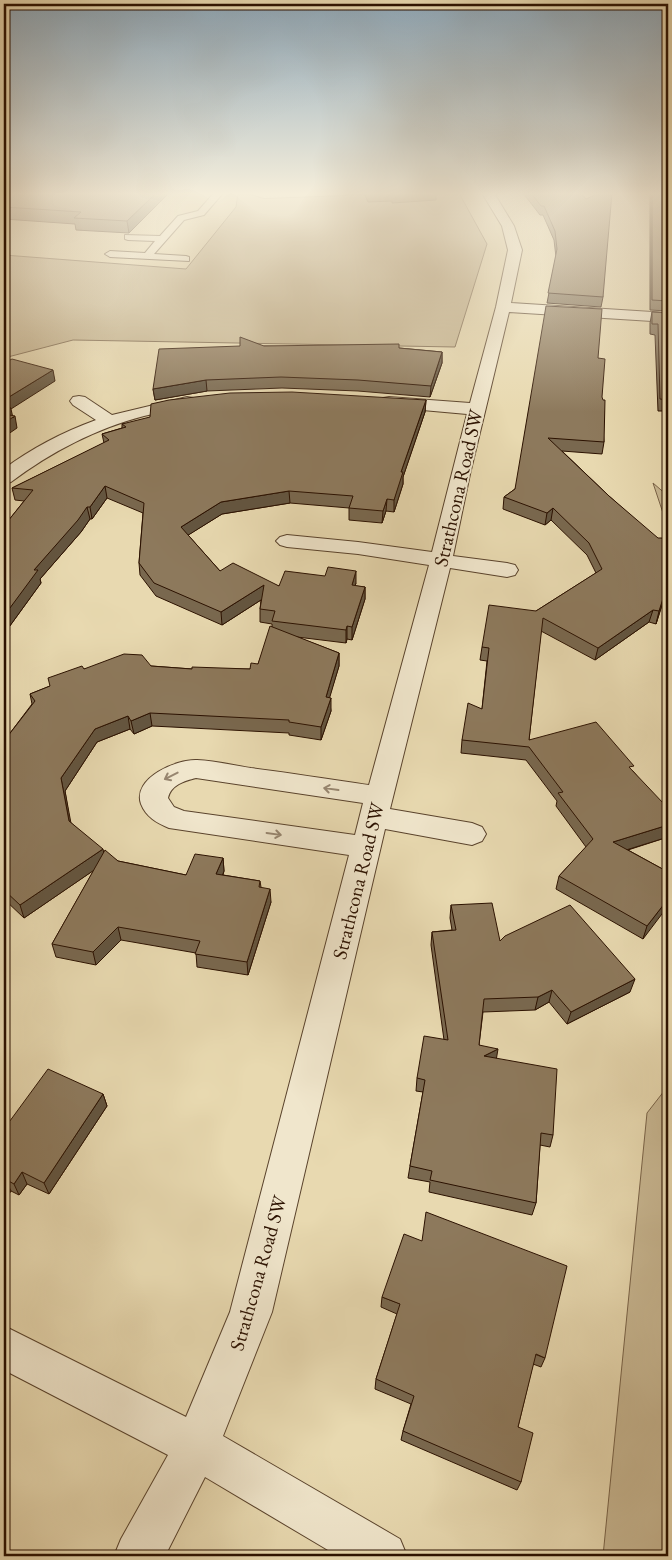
<svg xmlns="http://www.w3.org/2000/svg" width="672" height="1560" viewBox="0 0 672 1560" font-family="'EB Garamond',serif">
	<style>
		.green { fill: #c8b792; stroke: #7a6449 }
		.lines { fill: none; stroke-linecap: round; stroke-linejoin: round }
		.service-casing { stroke: #5a432c; stroke-width: 2 }
		.minor-casing { stroke: #5a432c; stroke-width: 2 }
		.service { fill: #f0e6cc; fill-rule: evenodd }
		.minor { fill: #f0e6cc; fill-rule: evenodd }
		.wall { fill: #79684f; stroke: #2b1100 }
		.shaded-wall { fill: #635540; stroke: #2b1100 }
		.building { fill: #8d795c; stroke: #2b1100 }
		.oneway { stroke: #978670 }
		.labels { text-anchor: middle; stroke-width: 4; stroke-linejoin: round; paint-order: stroke }
		.street-label { font-size: 20px; fill: #2b1100; stroke: #f0e6cc }
	</style>
	<rect width="100%" height="100%" fill="#e8d9b0"/>
	<filter id="stains"><feTurbulence type="fractalNoise" baseFrequency=".004" numOctaves="4"/><feColorMatrix values="0 0 0 0 .2 0 0 0 0 .09 0 0 0 0 .02 0 0 0 .5 -.17"/></filter>
	<radialGradient id="worn" r=".72"><stop offset=".6" stop-color="#630" stop-opacity="0"/><stop offset="1" stop-color="#630" stop-opacity=".3"/></radialGradient>
	<g class="green">
		<path d="M238 193H459L487 244 455 347 73 340 4 358V255L186 269 236 207Z"/>
		<path d="M653 483 668 496V528Z"/>
		<path d="M668 1086V1556H603L647 1113Z"/>
	</g>
	<g class="lines">
		<defs>
			<g id="service">
				<path d="M214 193H223L204 215 184 220 154 254 186 256 189 257V261L110 257 105 254 110 251 145 253 155 241 128 240 125 239V235L160 236 178 216 198 211Z"/>
				<path d="M248 193H349L345 195 264 198Z"/>
			</g>
			<g id="minor">
				<path d="M482 193H494L514 226 522 250 511 303 668 313V322L509 312 470 474 453 556 507 563 515 565 518 570 515 575 507 577 450 568 390 809 472 823 482 827 486 834 482 841 472 845 385 829 272 1312 223 1436 400 1539 407 1556H338L205 1477 165 1556H114L121 1539 168 1455 4 1370V1326L186 1417 230 1312 349 855 169 828C157 823 146 817 141 804 132 778 177 759 197 760 215 761 233 765 251 768 290 773 329 779 369 785L429 565 358 554 287 547 280 545 276 541 280 537 287 535 358 542 432 552 467 414 389 407 383 406 380 402 383 398 389 397 470 403 496 307 508 250 502 226ZM196 778 363 803 355 835 184 811 174 807 168 798C171 785 184 781 196 778Z"/>
				<path d="M79 396 85 397 112 415 187 397 193 398 196 402 193 406C177 410 160 412 144 416 95 429 51 452 11 482L4 484V469C32 448 63 432 96 420L73 405 70 401 73 397Z"/>
			</g>
		</defs>
		<use href="#service" class="service-casing"/>
		<use href="#minor" class="minor-casing"/>
		<use href="#service" class="service"/>
		<use href="#minor" class="minor"/>
	</g>
	<g class="wall">
		<path d="M4 193H169L129 233 76 230 75 224 4 219Z"/>
		<path d="M364 193H436V200L392 203V201L368 202Z"/>
		<path d="M523 193H581L603 297 601 307 547 303 556 257 554 240 543 215H540Z"/>
		<path d="M650 193H668V311L650 310Z"/>
		<path d="M652 312 668 313V418L666 417V411H658L655 335 650 334V323Z"/>
		<path d="M264 346 399 348 442 352V363L430 397 358 391 282 388 207 391 155 400 153 389Z"/>
		<path d="M598 358 604 442 602 454 562 451 609 496 668 549V586L656 624 649 622 595 660 541 631 529 740 633 771 668 815V837L628 850 668 872 643 939 556 889 559 876 586 847 556 806 557 801 526 760 461 753 462 740 482 709 487 661 480 660 482 647 536 611 596 573 587 555 551 520 545 525 503 509 504 497 515 489Z"/>
		<path d="M426 400 425 412 403 477V484L394 512 386 511 382 523 349 520V508L290 503 222 514 188 535 220 571 279 586 356 583 355 586 365 587V599L352 640 347 639 346 643 297 637 339 653V666L329 698 331 711 321 740 289 735V733L152 726 134 734 130 729 97 742 65 791 70 822 104 852 118 861 186 875 223 858 224 871 223 875 260 881 261 887 271 902 248 975 197 967 196 953 121 940 96 965 56 957 52 944 94 870 24 918 4 899V741L32 704 30 694 50 686 84 669 151 666 192 669H250L258 664 272 627V624L260 622V609L261 600 222 625 156 596 140 575 139 563 143 513 107 498 92 519H90L81 532 40 579 41 583 4 634V526L24 501 15 500 12 488 104 443 102 434 122 428V424Z"/>
		<path d="M451 905 500 941 630 992 567 1024 549 1002 535 1010 483 1012 479 1045 496 1059 553 1135 550 1147 540 1145 536 1203 532 1215 429 1192 430 1182 408 1178 410 1166 423 1092 416 1091 417 1078 444 1040 431 945 432 932 452 930 450 918Z"/>
		<path d="M103 1094 107 1106 49 1194 27 1184 19 1195 11 1191 4 1200V1129Z"/>
		<path d="M382 1297 545 1358 541 1367 533 1364 518 1427 521 1482 517 1490 401 1440 403 1431 411 1404 375 1389 376 1379 397 1314 381 1307Z"/>
	</g>
	<g class="shaded-wall">
		<path d="M156 193H169L129 233 127 221Z"/>
		<path d="M442 352V363L430 397 431 386Z"/>
		<path d="M53 370 55 381 11 409 13 418 15 416 17 428 4 437V400Z"/>
		<path d="M206 380 207 391 155 400 153 389Z"/>
		<path d="M426 400 425 412 403 477V484L394 512V500L401 472Z"/>
		<path d="M105 486 107 498 92 519 90 507Z"/>
		<path d="M289 491 290 503 222 514 182 539 181 527 221 502Z"/>
		<path d="M387 499 386 511 382 523 383 511Z"/>
		<path d="M87 507 90 519 81 532 40 579 41 583 4 634V616L34 570Z"/>
		<path d="M553 508 551 520 545 525 547 513Z"/>
		<path d="M356 571V583L351 598 352 585Z"/>
		<path d="M668 583V586L656 624 659 611Z"/>
		<path d="M264 585V598L222 625 221 612Z"/>
		<path d="M365 587V599L352 640V627Z"/>
		<path d="M653 610 649 622 595 660 598 648Z"/>
		<path d="M347 626V639L346 643V630Z"/>
		<path d="M339 653V666L326 710V697Z"/>
		<path d="M331 698V711L321 740V727Z"/>
		<path d="M150 713 152 726 134 734 131 721Z"/>
		<path d="M128 716 130 729 97 742 65 791 73 834 69 821 61 778 95 729Z"/>
		<path d="M668 825V837L610 855 613 842Z"/>
		<path d="M103 849 106 862 24 918 20 905Z"/>
		<path d="M223 858 224 871 218 887 216 874Z"/>
		<path d="M270 889 271 902 248 975 247 962Z"/>
		<path d="M668 899V906L643 939 647 926Z"/>
		<path d="M118 927 121 940 96 965 93 952Z"/>
		<path d="M635 979 630 992 567 1024 571 1012Z"/>
		<path d="M552 990 549 1002 535 1010 538 997Z"/>
		<path d="M498 1049 496 1061 484 1056Z"/>
		<path d="M103 1094 107 1106 49 1194 44 1183Z"/>
		<path d="M22 1172 27 1184 19 1195 14 1184Z"/>
		<path d="M5 1179 11 1191 4 1200V1181Z"/>
	</g>
	<g class="building">
		<path d="M4 193H156L127 221 74 218 81 212 4 207Z"/>
		<path d="M531 193H581L586 199 599 193H612L603 297 548 293 557 249 555 231 544 206H541Z"/>
		<path d="M652 193H668V301L652 300Z"/>
		<path d="M546 306 602 309 598 358 605 359 602 397 603 400H605L604 442 548 438 609 496 658 538H662L668 549V583L659 611 653 610 598 648 543 618 529 740 596 722 634 766 629 767 664 804 663 809 668 815V825L613 842 668 872V899L647 926 559 876 593 839 558 793 563 792 529 747 462 740 468 703 482 709 489 648 482 647 489 605 536 611 602 569 589 543 553 508 547 513 504 497 515 489Z"/>
		<path d="M652 312 668 313V400L660 399 658 324H652Z"/>
		<path d="M240 337 264 346 399 344V348L442 352 431 386 358 380 281 377 206 380 153 389 159 349 240 346Z"/>
		<path d="M12 359 53 370 4 400V363Z"/>
		<path d="M292 392 426 400 401 472H403L394 500 387 499 383 511 349 508 353 496 289 491 221 502 181 527 220 571 233 563 279 586 285 571 325 576 328 567 356 571 352 585 365 587 352 627 347 626 346 630 272 621 275 611 260 609 264 585 221 612 154 583 139 563 144 503 105 486 90 507H87L78 520 34 570H38L4 616V526L33 490 12 488 109 440 102 434 126 427 122 424 150 417 151 404 169 400 230 393Z"/>
		<path d="M4 407 11 408 4 413Z"/>
		<path d="M4 414 15 416 4 423Z"/>
		<path d="M270 626 339 653 326 697 331 698 321 727 289 722V720L150 713 131 721 128 716 95 729 61 778 69 821 103 849 20 905 4 890V741L35 701 30 694 50 686 48 678 82 666 84 669 124 654 142 655 151 666 192 669V667L250 669 251 663 258 664Z"/>
		<path d="M105 850 118 861 186 875 195 854 223 858 216 874 260 881 259 887 270 889 247 962 195 954 200 941 118 927 93 952 52 944Z"/>
		<path d="M492 903 500 941 505 936 570 905 635 979 571 1012 552 990 538 997 484 999 479 1045 498 1049 484 1056 557 1069 553 1135 541 1133 536 1203 430 1180 432 1171 410 1166 425 1080 417 1078 424 1036 448 1040 432 932 456 930 451 905Z"/>
		<path d="M48 1069 103 1094 44 1183 22 1172 14 1184 5 1179 4 1181V1129Z"/>
		<path d="M426 1212 567 1266 545 1358 536 1354 518 1427 533 1433 521 1482 403 1431 414 1396 376 1379 400 1304 382 1297 404 1234 422 1241Z"/>
	</g>
	<defs><path id="oneway-shaft" d="M-6 0H5M1.5-3L5.5 0L1.5 3" fill="none" stroke-width="1.6" stroke-linecap="round" stroke-linejoin="round" transform="scale(1.25)"/></defs>
	<g class="oneway">
		<use href="#oneway-shaft" transform="translate(171 776) rotate(153)"/>
		<use href="#oneway-shaft" transform="translate(331 789) rotate(-172)"/>
		<use href="#oneway-shaft" transform="translate(274 834) rotate(8)"/>
	</g>
	<linearGradient id="sky" x2="0" y2="1"><stop stop-color="#8ea8ba"/><stop offset="0.47" stop-color="#f5eedb"/><stop offset="1" stop-color="#f5eedb" stop-opacity="0"/></linearGradient>
	<rect width="672" height="412" fill="url(#sky)"/>
	<g class="labels">
		<g class="street-label">
			<text transform="translate(458 488) rotate(-77)" y="7">Strathcona Road SW</text>
			<text transform="translate(358 881) rotate(-76)" y="7">Strathcona Road SW</text>
			<text transform="translate(258 1273) rotate(-74)" y="7">Strathcona Road SW</text>
		</g>
	</g>
	<rect width="672" height="1560" fill="none" stroke="#e8d9b0" stroke-width="20"/>
	<rect x="5" y="5" width="662" height="1550" fill="none" stroke="#2b1100" stroke-width="2.5"/>
	<rect x="10" y="10" width="652" height="1540" fill="none" stroke="#2b1100"/>
	<rect width="100%" height="100%" filter="url(#stains)"/>
	<rect width="100%" height="100%" fill="url(#worn)"/>
</svg>
